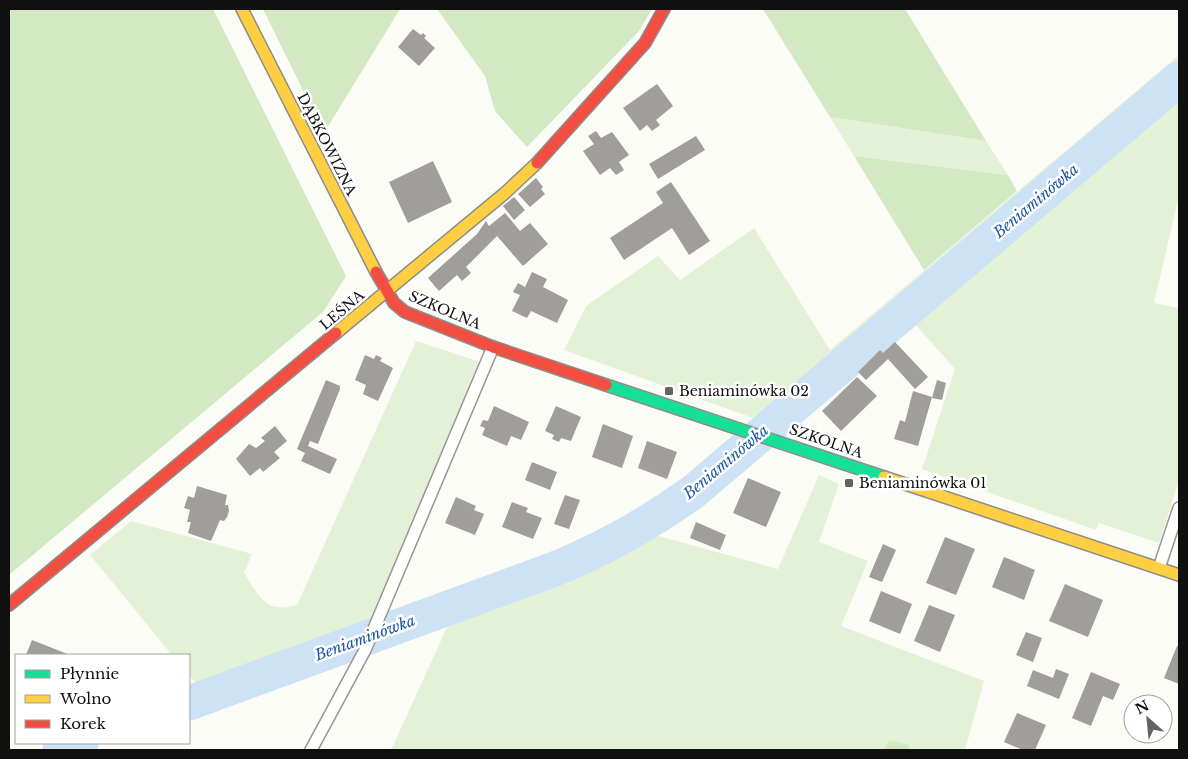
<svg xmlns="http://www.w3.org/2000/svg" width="1188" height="759" viewBox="0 0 1188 759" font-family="'Libre Baskerville',serif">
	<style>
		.green { fill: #e3f2d7 }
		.forest { fill: #d2e9c4 }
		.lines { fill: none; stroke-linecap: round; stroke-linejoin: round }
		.river { stroke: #cde2f5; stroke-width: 35 }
		.building { fill: #a09e9b }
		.lane-casing { stroke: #969694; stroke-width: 14 }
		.fast-casing { stroke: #8d8d8a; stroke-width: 14 }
		.slow-casing { stroke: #8d8d8a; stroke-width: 14 }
		.jam-casing { stroke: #8d8d8a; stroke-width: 14 }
		.lane { stroke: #fffffe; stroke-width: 11 }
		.fast { stroke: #16e098; stroke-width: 11 }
		.slow { stroke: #ffcf43; stroke-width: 11 }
		.jam { stroke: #f24e42; stroke-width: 11 }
		.poi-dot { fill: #636360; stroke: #fff; stroke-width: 2 }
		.labels { text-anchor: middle; stroke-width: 5; stroke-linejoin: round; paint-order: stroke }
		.street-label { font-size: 14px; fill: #101010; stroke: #fff }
		.poi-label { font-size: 14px; fill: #101010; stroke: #fff; text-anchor: start }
		.water-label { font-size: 15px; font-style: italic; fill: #1b55a0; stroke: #fff }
	</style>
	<rect width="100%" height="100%" fill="#fcfcf6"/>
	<g class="green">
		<path d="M1179 55V196L1154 303 1179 308V480L1159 543 1099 523 1096 530 922 469 955 369 913 322 787 428 756 415 753 418 564 350 586 306 658 256 680 280 754 228 830 350Z"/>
		<path d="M830 117 986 141 1008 175 854 156Z"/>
		<path d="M416 341 480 362 371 619 196 684 189 675V655H172L90 555 131 521 252 554 244 573C260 597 265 614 297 605Z"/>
		<path d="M819 475 839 484 819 542 868 561 841 626 984 681 965 750H909L910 746 889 740 884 750H391L449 623 571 576 659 536 778 569Z"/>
	</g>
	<g class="forest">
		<path d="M9 9H213L346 276 323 312 9 575Z"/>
		<path d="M263 9H400L324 133Z"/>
		<path d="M437 9H652L639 31 527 147 495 111 485 76Z"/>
		<path d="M763 9H905L986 141 830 117Z"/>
		<path d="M854 156 1008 175 1017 191 924 270Z"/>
		<path d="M889 740 910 745 909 750H884Z"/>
	</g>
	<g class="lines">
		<g class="river">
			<path d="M189 703 552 570C603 550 648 524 693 492L1179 79"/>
			<path d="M60 750 81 743"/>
		</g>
	</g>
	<g class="building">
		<path d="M413 29 421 35 423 33 426 36 424 38 435 48 419 66 398 47Z"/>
		<path d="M657 84 673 106 656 120 660 125 652 131 647 125 640 131 623 108Z"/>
		<path d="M596 131 601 138 612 132 629 155 619 162 624 170 616 175 610 168 600 175 583 151 594 144 588 136Z"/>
		<path d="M696 136 705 150 658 179 649 164Z"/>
		<path d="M433 161 452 202 408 223 389 182Z"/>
		<path d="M536 178 543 187 541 189 545 194 530 207 518 194Z"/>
		<path d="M671 182 710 241 689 255 672 228 624 260 610 238 663 203 656 192Z"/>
		<path d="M514 197 525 210 514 220 503 206Z"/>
		<path d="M505 213 520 231 530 223 548 244 523 266 497 236 466 267 471 273 462 281 457 275 439 291 428 278 477 234 486 221 489 226Z"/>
		<path d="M532 272 547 279 543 287 568 300 557 323 531 311 527 318 512 311 520 295 513 292 518 283 525 287Z"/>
		<path d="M895 342 928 377 915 389 888 359 866 380 858 372 880 350 883 353Z"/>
		<path d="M365 355 374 359 376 355 382 358 380 361 393 368 378 401 363 394 366 385 355 380Z"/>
		<path d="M857 377 877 396 841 431 822 411Z"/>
		<path d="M326 380 340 386V389L318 444 310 441 308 446 337 459 330 474 301 461 305 453 297 449Z"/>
		<path d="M937 380 946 383 942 400 932 398Z"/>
		<path d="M913 391 932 397 918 446 894 439 900 420 905 422Z"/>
		<path d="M494 406 529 422 521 440 511 436 507 446 482 435 485 428 480 426 483 420 488 421Z"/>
		<path d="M556 406 581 417 571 441 561 438 559 442 552 439 554 435 545 431Z"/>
		<path d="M603 424 633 436 622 468 592 457Z"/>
		<path d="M275 426 287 441 274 452 280 458 263 472 260 468 250 476 236 459 249 444 256 448 265 441 261 438Z"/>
		<path d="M647 441 677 452 667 479 638 468Z"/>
		<path d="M532 462 557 472 550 490 525 480Z"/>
		<path d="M748 478 781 492 766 527 733 513Z"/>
		<path d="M197 486 227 495 225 505H228L229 511 227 517 224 521 220 520 211 541 188 533 191 522H187L190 510 184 508 188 496 194 498Z"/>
		<path d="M565 495 580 500 569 529 554 524Z"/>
		<path d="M456 497 476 506 474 510 484 514 475 535 445 523Z"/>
		<path d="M512 502 528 508 526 512 542 518 533 539 502 527Z"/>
		<path d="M696 522 726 535 720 550 690 538Z"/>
		<path d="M945 537 975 549 956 595 926 583Z"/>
		<path d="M883 544 896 550 882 582 869 577Z"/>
		<path d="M1004 557 1035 570 1024 600 992 587Z"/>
		<path d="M1065 584 1103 600 1088 637 1049 621Z"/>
		<path d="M881 591 912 604 900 634 869 621Z"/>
		<path d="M929 605 955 615 940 652 914 641Z"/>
		<path d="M1026 632 1042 638 1033 662 1016 655Z"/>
		<path d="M32 640 70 655H26Z"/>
		<path d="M1177 646H1179V684L1164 678Z"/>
		<path d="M1056 669 1069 674 1059 699 1027 686 1033 670 1053 678Z"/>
		<path d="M1091 672 1120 684 1113 700 1103 696 1091 726 1072 718Z"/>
		<path d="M1017 713 1046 725 1035 750H1023L1004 742Z"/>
	</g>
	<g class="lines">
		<defs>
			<g id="lane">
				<path d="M1159 568 1179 508"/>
				<path d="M311 750 365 650 493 347"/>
			</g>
			<path id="fast" d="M606 385 884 477"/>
			<g id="slow">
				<path d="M242 9 376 272"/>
				<path d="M336 333 505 193 537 163"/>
				<path d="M884 477 1179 575"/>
			</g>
			<g id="jam">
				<path d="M537 163 645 43 664 9"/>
				<path d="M376 272 394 303 405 312 493 347 606 385"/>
				<path d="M9 605 336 333"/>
			</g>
		</defs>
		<use href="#lane" class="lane-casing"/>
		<use href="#fast" class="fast-casing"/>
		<use href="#slow" class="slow-casing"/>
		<use href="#jam" class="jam-casing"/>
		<use href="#lane" class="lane"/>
		<use href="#fast" class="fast"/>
		<use href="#slow" class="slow"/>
		<use href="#jam" class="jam"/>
	</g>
	<g class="poi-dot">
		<rect x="664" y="386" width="10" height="10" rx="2.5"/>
		<rect x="844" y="478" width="10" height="10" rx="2.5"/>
	</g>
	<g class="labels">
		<g class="street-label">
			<text transform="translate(327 144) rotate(63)" y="5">DĄBKOWIZNA</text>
			<text transform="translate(342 310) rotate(-40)" y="5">LEŚNA</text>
			<text transform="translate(445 310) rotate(23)" y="5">SZKOLNA</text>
			<text transform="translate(826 441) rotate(19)" y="5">SZKOLNA</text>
		</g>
		<g class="poi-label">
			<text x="679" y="396">Beniaminówka 02</text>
			<text x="859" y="488">Beniaminówka 01</text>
		</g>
		<g class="water-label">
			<text transform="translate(1036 201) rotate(-40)" y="5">Beniaminówka</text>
			<text transform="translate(726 462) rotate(-40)" y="5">Beniaminówka</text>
			<text transform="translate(365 638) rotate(-20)" y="5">Beniaminówka</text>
		</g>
	</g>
	<rect width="1188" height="759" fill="none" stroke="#101010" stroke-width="20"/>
	<rect x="15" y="654" width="175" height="90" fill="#ffffff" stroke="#9f9f9f"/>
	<rect x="25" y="670" width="25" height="8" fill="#16e098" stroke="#9f9f9f"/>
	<text x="60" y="679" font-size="15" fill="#101010">Płynnie</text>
	<rect x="25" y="695" width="25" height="8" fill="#ffcf43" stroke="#9f9f9f"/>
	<text x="60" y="704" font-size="15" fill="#101010">Wolno</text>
	<rect x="25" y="720" width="25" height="8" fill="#f24e42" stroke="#9f9f9f"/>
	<text x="60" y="729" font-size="15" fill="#101010">Korek</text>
	<g transform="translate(1148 719) rotate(333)"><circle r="24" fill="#ffffff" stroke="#9f9f9f"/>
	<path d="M0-4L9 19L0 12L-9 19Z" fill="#636360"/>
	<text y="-8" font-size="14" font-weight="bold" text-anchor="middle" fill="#101010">N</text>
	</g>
</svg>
